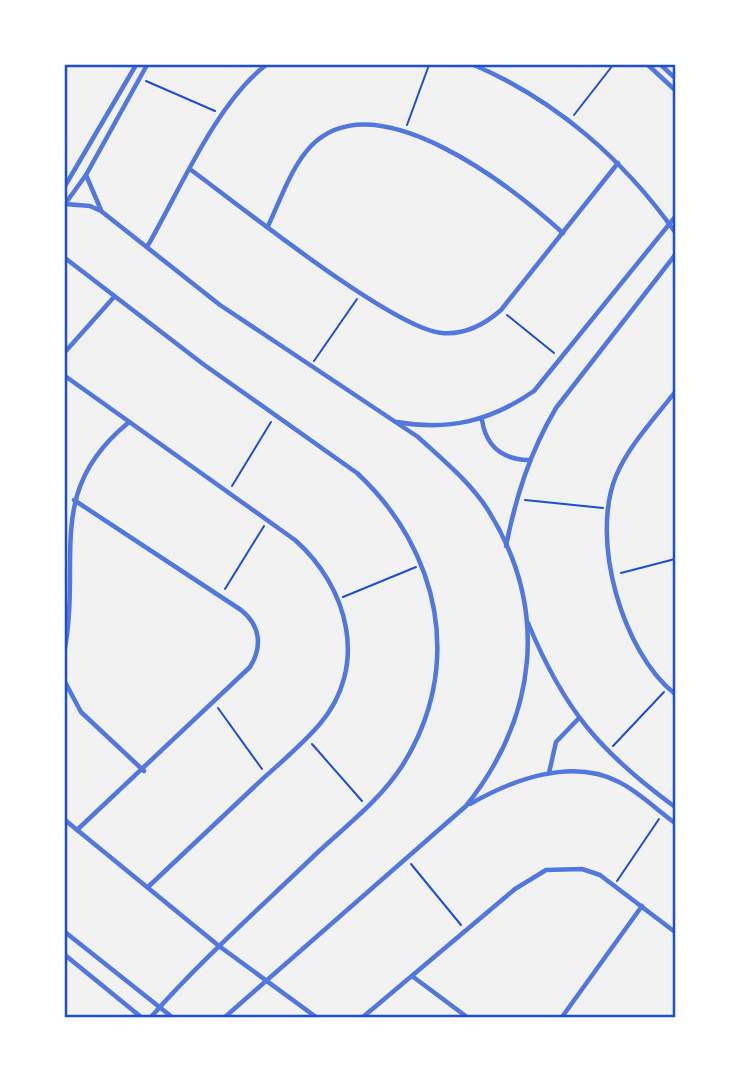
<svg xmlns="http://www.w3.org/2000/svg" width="740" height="1082" viewBox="0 0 740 1082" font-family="Poppins,sans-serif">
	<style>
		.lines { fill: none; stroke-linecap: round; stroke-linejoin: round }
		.path { stroke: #1d4ed8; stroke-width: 2 }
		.minor { stroke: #5277de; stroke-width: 4.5 }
		.neatline { fill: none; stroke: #1d4ed8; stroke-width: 2.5 }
	</style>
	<rect width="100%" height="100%" fill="#f2f2f2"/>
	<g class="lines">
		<g class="path">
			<path d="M146 81 215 111"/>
			<path d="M574 115 613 65"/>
			<path d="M407 125 429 65"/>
			<path d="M507 315 554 353"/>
			<path d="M314 361 357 299"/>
			<path d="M232 486 271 422"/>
			<path d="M525 500 603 508"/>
			<path d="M621 573 675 559"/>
			<path d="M225 589 264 526"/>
			<path d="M343 597 416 567"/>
			<path d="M218 708 262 769"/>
			<path d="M312 744 362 801"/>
			<path d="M613 746 664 692"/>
			<path d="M411 864 461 925"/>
			<path d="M617 881 659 819"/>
		</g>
		<g class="minor">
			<path d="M474 65C556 100 624 160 675 232"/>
			<path d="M648 65 675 90"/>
			<path d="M661 65 675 78"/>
			<path d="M191 170C238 204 394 330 442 333 465 335 484 325 501 310L618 163"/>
			<path d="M86 175 101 210"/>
			<path d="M65 186 136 65"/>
			<path d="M65 204 90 206 101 211 220 305 418 437C442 459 470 482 488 510 550 609 537 717 466 806L225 1017"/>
			<path d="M65 204 86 175 147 65"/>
			<path d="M268 226C280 201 291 167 311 146 376 79 512 187 563 233"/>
			<path d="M147 247C179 192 216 103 266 65"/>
			<path d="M65 258 203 364 357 473C440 550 465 667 402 766 380 800 346 826 317 853 261 907 202 959 151 1017"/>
			<path d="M65 352 114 297"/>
			<path d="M65 376 295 540C348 587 370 666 319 725 299 748 275 767 253 788 218 821 183 854 148 887"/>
			<path d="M675 392C655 418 629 445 616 476 590 539 622 652 675 694"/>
			<path d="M482 420C486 446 501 459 528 460"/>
			<path d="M397 422C449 431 491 421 534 391L675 217"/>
			<path d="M74 500 241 610C260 625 263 646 250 667L77 830"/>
			<path d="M506 546C516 496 530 452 556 408L675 255"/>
			<path d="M528 623C564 710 600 752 675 807"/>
			<path d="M65 648C81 557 45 491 128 423"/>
			<path d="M65 682 81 712 144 771"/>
			<path d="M549 773 556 742 579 718"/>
			<path d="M470 804C512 780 572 757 619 782 639 792 657 810 675 823"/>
			<path d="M65 820 219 946 316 1017"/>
			<path d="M65 932 172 1017"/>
			<path d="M65 955 141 1017"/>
			<path d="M412 976 467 1017"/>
			<path d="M363 1017 515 889 546 870 582 869 600 875 675 932"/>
			<path d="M562 1017 642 906"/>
		</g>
	</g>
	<rect width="740" height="1082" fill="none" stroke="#ffffff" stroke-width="133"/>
	<rect x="66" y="66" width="608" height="950" class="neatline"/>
</svg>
